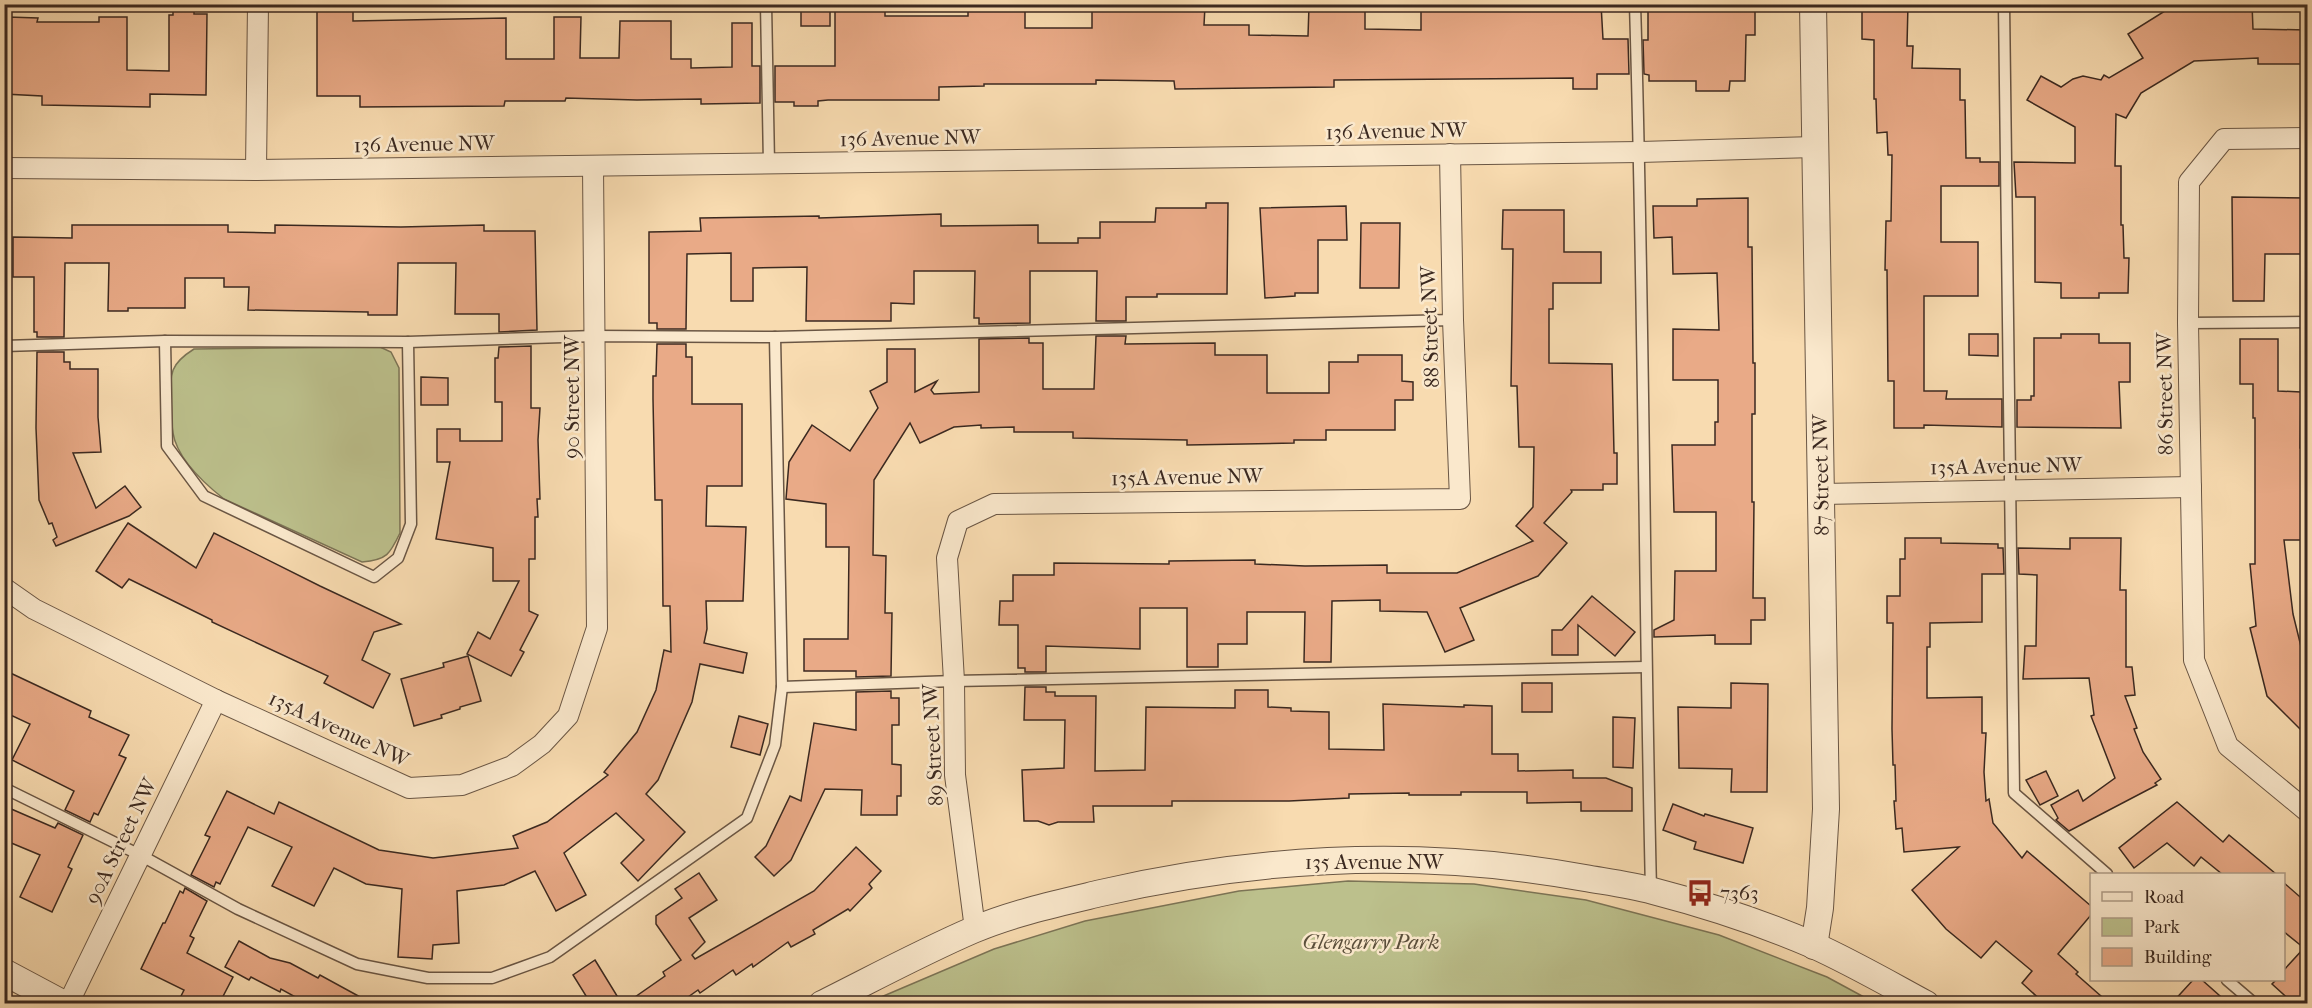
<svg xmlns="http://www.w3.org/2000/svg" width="2312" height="1008" viewBox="0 0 2312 1008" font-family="'IM FELL French Canon',serif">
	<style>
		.green { fill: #bcc08c; stroke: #7c7456; stroke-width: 1.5 }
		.building { fill: #e9aa87; stroke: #3b2920; stroke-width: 1.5 }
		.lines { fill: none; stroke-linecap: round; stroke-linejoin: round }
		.service-casing { stroke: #6a5644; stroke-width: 13 }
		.minor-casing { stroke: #6a5644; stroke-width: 22 }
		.tertiary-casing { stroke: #6a5644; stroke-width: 28 }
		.service { stroke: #fae8cc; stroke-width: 10 }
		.minor { stroke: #fae8cc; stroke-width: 20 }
		.tertiary { stroke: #fae8cc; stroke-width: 26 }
		.labels { text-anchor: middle; stroke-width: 5; stroke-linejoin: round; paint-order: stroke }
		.street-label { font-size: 21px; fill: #3b2920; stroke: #fae8cc }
		.poi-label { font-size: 21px; fill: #3b2920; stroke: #fae8cc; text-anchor: start }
		.park-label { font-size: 21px; font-style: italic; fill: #5b4f3b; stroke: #fae8cc }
	</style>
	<rect width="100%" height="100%" fill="#f8dbb0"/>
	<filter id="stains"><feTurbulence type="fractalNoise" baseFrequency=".00333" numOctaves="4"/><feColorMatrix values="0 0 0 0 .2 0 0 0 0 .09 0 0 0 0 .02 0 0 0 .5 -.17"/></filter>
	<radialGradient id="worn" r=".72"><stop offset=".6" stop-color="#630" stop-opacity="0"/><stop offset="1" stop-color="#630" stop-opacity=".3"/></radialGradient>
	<g class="green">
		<path d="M380 347 391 352 399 368 400 533C390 554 387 560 362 562L224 499C205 484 177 458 173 433 171 422 172 411 171 400 170 373 170 364 194 349Z"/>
		<path d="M1348 881 1474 884 1586 900 1719 935 1827 977 1875 1003H867L994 949 1085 921 1239 891Z"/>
	</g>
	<g class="building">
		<path d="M317 4H353V21L506 18V59H554V17H581L580 58H619L620 21H671V59H691V68L732 67V23H752V66H760V103L701 104V99L637 100 566 98 565 101H505L504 106 360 107V96H317Z"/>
		<rect x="801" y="4" width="29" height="22"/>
		<path d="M968 4H1025V28H1092V4L1205 6 1204 25H1249V35L1308 36 1309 6 1365 4V29L1421 30V4H1601L1603 39H1628L1629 74H1597V89H1573V78L1334 80V87L1175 89 1174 81 1096 80V84H984V86L939 87V100H828L818 101V106H794V102H775V66H835V10L885 11V16H968Z"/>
		<path d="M1648 4H1741V10H1755V35H1746L1745 81H1730L1729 91H1696V81H1649V75L1644 74 1643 40H1648Z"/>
		<path d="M1862 4H1908L1907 46H1913L1912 68 1960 69V100H1965L1966 158H1980V162H1999V186H1941V242H1978V296H1924V391H1947L1946 399H2002V427L1924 425V428H1894V381H1888L1887 270H1885L1886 221H1891L1892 155H1888L1887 132 1877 133 1876 99H1874V40L1862 39Z"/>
		<path d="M2176 4H2252L2253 29 2306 30 2305 64H2258V58L2194 61 2141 93 2126 118 2116 114 2115 166H2121V225H2123L2124 258H2129L2128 293H2099V298H2061V283L2035 282V197H2016L2014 162 2075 163V127L2027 100 2041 76 2061 87 2073 79 2083 76 2101 80 2104 75 2109 78 2143 58 2128 34Z"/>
		<path d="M173 8H194V14H207L206 95 150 94V107L42 105V96L4 94 8 17 38 18 37 22H99V17H127V70L169 71V15H173Z"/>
		<path d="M2232 197 2307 198V248H2304V254H2265L2264 301H2233Z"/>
		<path d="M1748 198V247H1752L1753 363H1755V414H1752V502H1754L1753 598H1765V620H1751V644H1715V635L1654 637V630L1674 620 1675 571H1716V512H1674L1672 445H1715V422H1718V380H1673V329L1719 330 1717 273 1673 274 1672 237 1654 238 1653 206H1697V199Z"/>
		<path d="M1206 203H1228L1227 294H1157V297H1126V321H1096L1097 271H1030V323L979 324V318H974L975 271H914V304L891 303V321H806L807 267 753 268V301H731V253L687 254 686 329H657V323H649V232L701 231 700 218 819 216V218L941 214V226L1038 225V243H1078V238H1100V222H1155L1156 208H1206Z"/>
		<path d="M1346 206 1347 240H1318V293H1295V296L1265 298 1260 208Z"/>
		<path d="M1503 210H1564V252H1601V283H1553V309H1549V363L1612 364 1614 453H1617V484H1603V490H1571L1572 492 1544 523 1567 543 1538 576 1460 608 1474 640 1445 652 1427 612 1380 611V600L1332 601 1331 662H1304L1305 612H1247V644H1218V667H1187V608H1140V649L1046 646V672H1025V668H1018V625H999L1000 601H1013V575H1054V563L1169 564V561L1255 560V564L1305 566 1387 565V573H1457L1533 541 1516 526 1533 507 1534 447H1519L1517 386H1511L1513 249H1502Z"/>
		<path d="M1361 223H1400L1399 288H1360Z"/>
		<path d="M72 225H228V232L275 233V225L401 227 484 225V231H535L537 330 499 332V314H455L456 263H398L397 315H368V312L248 310 249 287H224V278H185V308H128V311H108L109 263H65L64 337H37V332H34V277H13V237L72 238Z"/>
		<path d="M1969 334H1998V356L1969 355Z"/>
		<path d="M2061 334H2099V343H2130V382H2119L2121 428 2017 427V400H2031V396H2034V338H2061Z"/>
		<path d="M1096 336H1126L1125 344 1215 343V355H1267V393H1329V362H1358V355H1402V381L1413 382V400H1395V430H1326V440H1294V443L1187 445V440L1073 438V432H1014V427L981 428V425L954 427 920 443 910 423 874 480 873 555 886 556 885 613H892L891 676 856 677V671H804V639H848L849 547H826V504L786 499 789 462 812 425 850 451 878 408 870 391 887 382V349H915V392L937 381 931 390 934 394 979 392V339L1029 338V343H1043V389H1094Z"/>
		<path d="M2240 339H2278V391L2301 392 2300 448 2307 447V525H2306V540H2284L2293 614 2307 671V736L2267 696 2250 628 2256 626 2250 564H2255V418H2253V384H2240Z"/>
		<path d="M657 344H686V357H692V404H742V486H707L706 526 746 527 743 601H706L707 629 704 643 747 653 743 673 700 664 692 702 658 780 646 794 685 832 638 881 621 863 644 840 616 813 564 853 586 895 556 911 535 871 504 885 457 891 459 943 433 945 432 959 398 957 402 889 366 884 334 868 314 906 272 886 292 847 248 827 220 884 216 882 214 887 191 875 210 837 205 835 227 791 274 814 279 802 379 850 433 858 518 848 513 836 547 822 608 775 604 772 637 732 656 690 664 650 671 652 670 606H663L662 500H655L653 399V376H656Z"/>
		<path d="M531 346V408H540L538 440 540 499H537L538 517H535V559H529V611L538 615 520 650 524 652 511 676 467 654 478 632 490 639 519 581H493V548L436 539 450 462H437V429H460V441H502V402H495V358H498L499 347Z"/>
		<path d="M37 352H64V362H70V369H98V417L101 452 73 453 96 508 125 486 141 507 129 516 56 546 53 540 57 537 52 523 49 524 39 500 36 428Z"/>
		<path d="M421 377 448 378V405H421Z"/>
		<path d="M128 523 196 568 214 533 320 586 401 624 374 632 362 660 390 674 373 708 324 683 328 676 212 622V620L129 579 122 588 96 571Z"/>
		<path d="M1905 538H1941V543L1998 544V548H2003L2004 574H1982V622L1930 623V647H1927V698L1982 697V733H1986L1984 772 1986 801 1989 799 1993 823 2022 858 2027 851 2091 906V915L2058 954 2078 972 2076 974 2110 1004H2045L2022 983 2032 971 1996 941 1981 958 1946 929 1912 890 1959 847 1904 852 1902 828 1896 829 1894 801H1896L1895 765H1893L1892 729 1893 623H1887V596H1900V559H1905Z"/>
		<path d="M2070 538H2121L2120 590H2126V667H2132L2135 695 2125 696 2137 728 2134 729 2143 752 2161 779 2155 783 2157 785 2069 831 2056 820 2058 818 2051 805 2078 790 2083 801 2115 778 2091 716 2094 715 2089 678 2023 679 2025 646H2036L2037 575 2019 574 2018 548 2070 549Z"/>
		<path d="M1592 596 1635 632 1615 656 1578 625V655H1552V630H1562Z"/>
		<path d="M468 656 481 701 460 707V709L441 715 442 718 414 726 401 679 444 667 443 663Z"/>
		<path d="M4 670 91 711 89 717 129 735 119 755 126 758 98 815 94 813 90 822 65 810 74 791 12 760 30 724 4 712Z"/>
		<rect x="1522" y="683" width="30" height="29"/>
		<path d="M1731 683 1768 684 1767 792H1731L1732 769 1679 768 1678 707 1731 708Z"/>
		<path d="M1025 687H1046V692H1055V696H1096L1095 771 1145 770 1146 707 1235 708V690H1268V707L1291 708V711L1329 712V749L1384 750 1383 704 1464 707V705L1492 706V754H1518V771L1573 770V778H1606L1632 788V811H1581V802L1527 803V792H1461V795H1409V793L1349 794V798L1289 801H1172V806H1093L1094 822H1058L1049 825 1038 821H1024L1022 770 1064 768 1065 720H1024Z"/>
		<path d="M891 691V698H899V725H892V764L901 765V796H897V815H861L862 790 825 789 791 860 774 876 755 857 766 846 790 796 801 801 814 723 856 730V692Z"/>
		<path d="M739 716 768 724 760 755 731 747Z"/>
		<path d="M1613 717 1635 718 1633 768 1613 767Z"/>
		<path d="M2046 771 2058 796 2040 805 2026 780Z"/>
		<path d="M2177 802 2223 842 2229 835 2276 874H2222L2201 857 2194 866 2167 843 2134 868 2119 848Z"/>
		<path d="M1673 804 1704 816 1705 814 1753 828 1743 863 1694 849 1696 842 1663 830Z"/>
		<path d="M9 808 55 828 58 823 83 835 68 867 72 869 52 912 20 897 40 855 4 840V819Z"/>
		<path d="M856 847 881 871 869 884 872 888 850 911 848 909 813 930 815 934 791 947 788 942 753 967 752 964 736 975 733 970 700 993 698 990 678 1004H625L665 976 663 972 681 960 656 924V916L682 898 675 889 699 873 717 900 689 918 705 942 692 955 695 959 814 891Z"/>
		<path d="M2283 882 2307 903V988L2294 1004 2272 984 2276 980H2283V971L2304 948 2283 931Z"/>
		<path d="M185 888 207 901 190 936 194 938 187 953 233 977 219 1004H177L184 990 141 969 163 923H165L180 891 183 893Z"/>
		<path d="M239 941 270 958 290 963 318 978 320 975 373 1004H308L281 989 280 992 251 977 249 980 225 967Z"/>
		<path d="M595 960 622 1004H591L573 975Z"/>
		<path d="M2193 980H2202L2229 1004H2171Z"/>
	</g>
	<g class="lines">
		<defs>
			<g id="service">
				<path d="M766 4 769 164"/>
				<path d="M1635 4C1644 300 1644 595 1651 890"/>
				<path d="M2004 4 2014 793 2107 874"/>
				<path d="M2188 323 2308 322"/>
				<path d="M165 341 167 446 204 496 374 577 398 558 411 524 408 342"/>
				<path d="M4 346 165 341 408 342 595 336 775 337 1453 320"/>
				<path d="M782 687 954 681 1646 667"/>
				<path d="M4 788 142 856 238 909 357 964 428 978H492L550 957 747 818 775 745 782 687 775 337"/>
				<path d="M2227 980 2255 1004"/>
			</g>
			<g id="minor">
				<path d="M2308 138 2224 139 2189 182 2188 323 2194 660 2228 746 2308 812"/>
				<path d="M4 168 256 170 1640 152 1815 147"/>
				<path d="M256 170 258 4"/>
				<path d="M1822 494 2191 487"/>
				<path d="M4 588 34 609 216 700 409 788 462 785 512 766 542 744 568 716 597 628 593 166"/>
				<path d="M975 929 955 775 954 681 947 558 958 521 994 504 1460 499 1453 320 1450 154"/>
				<path d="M68 1004 216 700"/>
			</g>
			<g id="tertiary">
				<path d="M1813 4 1826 809 1820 908 1814 946"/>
				<path d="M4 972 64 1004"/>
				<path d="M822 1004C872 979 922 952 973 930 1013 913 1059 903 1101 893 1262 856 1422 848 1585 878 1608 882 1631 885 1653 891 1707 905 1762 923 1813 945 1851 962 1889 984 1926 1004"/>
			</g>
		</defs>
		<use href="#service" class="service-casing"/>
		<use href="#minor" class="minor-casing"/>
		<use href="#tertiary" class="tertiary-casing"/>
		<use href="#service" class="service"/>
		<use href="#minor" class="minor"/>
		<use href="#tertiary" class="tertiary"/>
	</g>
	<defs>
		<symbol id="bus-bare" viewBox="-9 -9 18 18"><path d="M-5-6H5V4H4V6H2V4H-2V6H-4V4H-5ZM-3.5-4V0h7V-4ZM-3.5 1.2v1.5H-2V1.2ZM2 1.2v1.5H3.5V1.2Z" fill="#8f2418" stroke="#fae8cc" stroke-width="2.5" paint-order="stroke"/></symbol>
	</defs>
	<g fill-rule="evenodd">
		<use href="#bus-bare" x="1681" y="874" width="38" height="38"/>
	</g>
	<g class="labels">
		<g class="street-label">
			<text transform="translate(1396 131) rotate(-1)" y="7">136 Avenue NW</text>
			<text transform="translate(910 138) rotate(-1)" y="7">136 Avenue NW</text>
			<text transform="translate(424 144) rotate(-1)" y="7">136 Avenue NW</text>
			<text transform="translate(1430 327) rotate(-92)" y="7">88 Street NW</text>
			<text transform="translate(2165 394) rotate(-91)" y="7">86 Street NW</text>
			<text transform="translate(572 397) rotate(-90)" y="7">90 Street NW</text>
			<text transform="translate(2006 466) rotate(-1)" y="7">135A Avenue NW</text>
			<text transform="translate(1821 475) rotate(-91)" y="7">87 Street NW</text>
			<text transform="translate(1187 477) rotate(-1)" y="7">135A Avenue NW</text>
			<text transform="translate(339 729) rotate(25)" y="7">135A Avenue NW</text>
			<text transform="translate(933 745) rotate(-93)" y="7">89 Street NW</text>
			<text transform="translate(121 841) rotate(-64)" y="7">90A Street NW</text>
			<text x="1374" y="869">135 Avenue NW</text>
		</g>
		<g class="poi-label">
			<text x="1720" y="900">7363</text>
		</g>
		<g class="park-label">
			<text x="1371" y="949">Glengarry Park</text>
		</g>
	</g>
	<rect width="2312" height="1008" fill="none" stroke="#f8dbb0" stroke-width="24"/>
	<rect x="6" y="6" width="2300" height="996" fill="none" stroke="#3b2920" stroke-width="3"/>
	<rect x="12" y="12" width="2288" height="984" fill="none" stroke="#3b2920" stroke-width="1.5"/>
	<rect x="2090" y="873" width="195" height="108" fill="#fae8cc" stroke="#ae9c87" stroke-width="1.5"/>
	<rect x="2102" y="892" width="30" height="9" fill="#fae8cc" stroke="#ae9c87" stroke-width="1.5"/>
	<text x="2144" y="903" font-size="18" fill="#3b2920">Road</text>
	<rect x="2102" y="918" width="30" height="18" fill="#bcc08c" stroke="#ae9c87" stroke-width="1.5"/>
	<text x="2144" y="933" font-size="18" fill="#3b2920">Park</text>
	<rect x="2102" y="948" width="30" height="18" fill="#e9aa87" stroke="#ae9c87" stroke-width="1.5"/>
	<text x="2144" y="963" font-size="18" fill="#3b2920">Building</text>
	<rect width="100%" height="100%" filter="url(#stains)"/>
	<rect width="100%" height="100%" fill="url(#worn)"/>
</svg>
